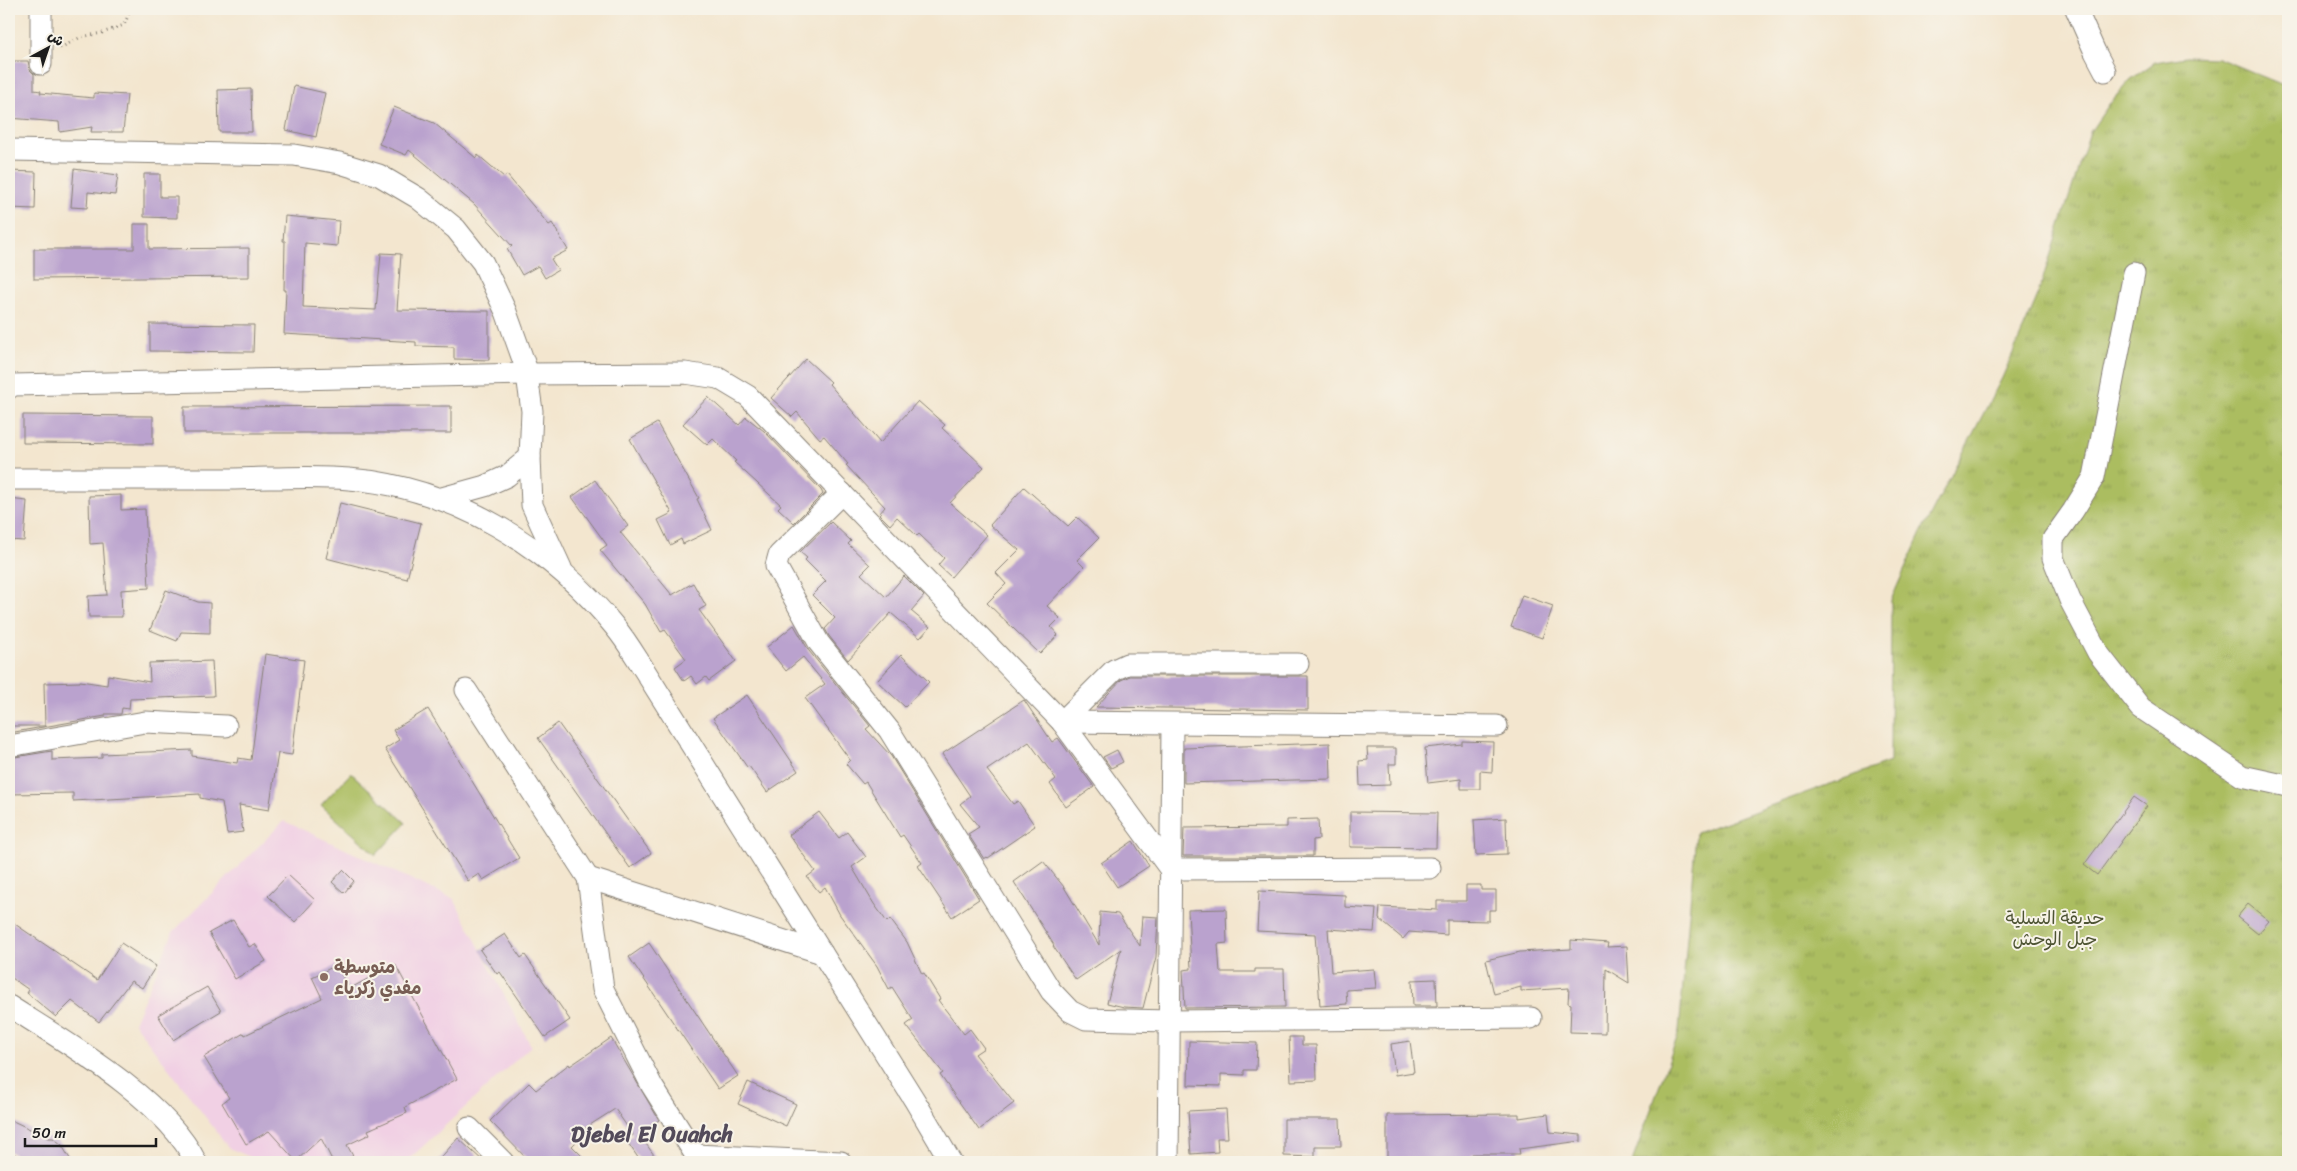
<svg xmlns="http://www.w3.org/2000/svg" width="2297" height="1171" viewBox="0 0 2297 1171" font-family="Sriracha,'Playpen Sans Arabic',sans-serif">
	<style>
		.built { fill: #f1d0e4 }
		.grass { fill: url(#grass-tufts); stroke: #646c3e }
		.garden { fill: #abbd61; stroke: #646c3e }
		.building { fill: #baa2ce }
		.lines { fill: none; stroke-linecap: round; stroke-linejoin: round }
		.minor-casing { stroke: #888176; stroke-width: 23 }
		.path { stroke: #888176; stroke-width: 3; stroke-dasharray: 1 4; stroke-linecap: butt }
		.minor { stroke: #fff; stroke-width: 21 }
		.education-dot { fill: #8d6e63; stroke: #f7f3e8; stroke-width: 2 }
		.labels { text-anchor: middle; stroke-width: 4; stroke-linejoin: round; paint-order: stroke }
		.park-label { font-size: 18px; fill: #4e5434; stroke: #f7f3e8 }
		.education-label { font-size: 18px; font-weight: bold; fill: #785e54; stroke: #f7f3e8; text-anchor: start }
		.district-label { font-size: 22px; font-weight: bold; fill: #534b5a; stroke: #f7f3e8 }
	</style>
	<defs>
		<pattern id="grass-tufts" width="24" height="20" patternUnits="userSpaceOnUse" patternTransform="scale(1.25)"><rect width="24" height="20" fill="#abbd61"/><path d="M3 7l-1-3M5 7V3M7 7l1-3M15 17l-1-3M17 17v-4M19 17l1-3" fill="none" stroke="#93a254"/></pattern>
	</defs>
	<rect width="100%" height="100%" fill="#f7f3e8"/>
	<filter id="ink" filterUnits="userSpaceOnUse"><feTurbulence type="fractalNoise" baseFrequency=".02" numOctaves="2"/><feDisplacementMap in="SourceGraphic" scale="10" xChannelSelector="R" yChannelSelector="G"/><feConvolveMatrix kernelMatrix="1 2 1 2 8 2 1 2 1" color-interpolation-filters="sRGB"/></filter>
	<filter id="wash" filterUnits="userSpaceOnUse"><feTurbulence type="fractalNoise" baseFrequency=".0096" numOctaves="4" result="noise"/><feDisplacementMap in="SourceGraphic" scale="20" xChannelSelector="R" yChannelSelector="G"/><feGaussianBlur stdDeviation="1.12" result="paint"/><feColorMatrix in="noise" values="0 0 0 0 0 0 0 0 0 0 0 0 0 0 0 0 0 1.4 0 .05"/><feComposite in="paint" operator="in"/></filter>
	<g filter="url(#wash)">
		<rect width="100%" height="100%" fill="#f3e6cf"/>
		<path class="built" d="M284 821 454 899 531 1046 406 1162H262L229 1148 134 1023 173 932Z"/>
		<path class="grass" d="M2185 57 2218 58 2288 87V1162H1632L1679 1032 1696 833 1890 762 1891 600 1921 533 2002 378 2036 300 2090 132 2110 103 2130 80 2155 62Z"/>
		<path class="garden" d="M351 773 406 823 376 855 321 805Z"/>
		<g id="blocks">
			<g class="building">
				<path d="M11 61H28L30 70 34 74V90L41 91 40 93 94 98V93L127 95 123 132H91L92 127 60 132 59 122 9 118Z"/>
				<path d="M294 86 325 93 316 137 286 130Z"/>
				<path d="M251 89 252 132H219L218 90Z"/>
				<path d="M394 107 434 123 476 158 478 155 504 177 507 175 549 225 552 223 568 250 551 259 558 270 545 278 538 266 522 275 507 249 512 246 474 204 409 150 406 155 379 144Z"/>
				<path d="M74 169 118 175 115 195 88 192 87 208 71 207Z"/>
				<path d="M9 171 36 172 35 209 9 208Z"/>
				<path d="M144 174H160V197H177V218L144 217Z"/>
				<path d="M285 216 339 221 337 246 305 243 303 307 376 310 381 253 401 254 397 310 489 311V360L454 359V347L416 346V342L284 334 286 290H284L285 241H283Z"/>
				<path d="M134 224H149V249L249 248V277L34 279V249H134Z"/>
				<path d="M150 324 254 325 253 352 150 351Z"/>
				<path d="M806 359 831 382 829 384 880 443 918 401 945 425 942 428 984 467 950 503 987 535 951 577 938 565 944 558 919 534 917 536 897 517 890 525 879 514 885 507 846 465 848 464 824 436 820 439 797 412 792 417 771 398Z"/>
				<path d="M708 397 739 425 746 417 764 431 821 490 823 494 794 523 778 508 781 505 734 462 736 461 713 439 707 445 683 424Z"/>
				<path d="M451 406V433H184V407Z"/>
				<path d="M23 415 153 416V444L23 443Z"/>
				<path d="M657 423 699 498 697 499 712 530 683 544 681 539 670 545 658 520 672 513 630 439Z"/>
				<path d="M595 480 628 526 620 532 672 595 693 583 706 606 699 610 736 661 709 681 706 677 697 684 691 676 684 681 675 667 686 659 665 630 661 632 645 604 600 550 607 545 572 497Z"/>
				<path d="M1024 487 1068 526 1077 517 1099 538 1077 560 1084 567 1047 606 1060 618 1051 627 1058 635 1040 654 987 603 1006 584 996 573 1019 550 990 525Z"/>
				<path d="M121 495V510L145 509 149 588 121 590 122 617H89L88 596 107 595 103 543 90 544 89 496Z"/>
				<path d="M9 499 27 501 24 541 9 540Z"/>
				<path d="M340 503 421 523 407 579 326 558Z"/>
				<path d="M831 522 851 541 848 544 870 565 861 574 886 597 904 576 924 596 911 611 930 627 920 638 891 613 848 660 829 636 825 629 835 618 812 595 826 581 805 560 807 558 800 552Z"/>
				<path d="M166 590 198 602 210 603V633L181 632 177 641 150 630Z"/>
				<path d="M1522 595 1553 606 1542 638 1511 627Z"/>
				<path d="M794 625 809 651 870 726 866 729 891 756 979 899 952 917 918 866 922 863 903 835 900 837 866 782 863 784 846 764 850 760 805 698 825 684 803 657 786 671 767 647Z"/>
				<path d="M265 654 304 660 292 755 278 753 269 810 239 805 243 832 227 834 222 802 200 798V794L73 801V793L9 794V758L52 751V760L102 758V754L192 750V756L237 763 238 758 251 760Z"/>
				<path d="M901 655 929 682 905 707 877 681Z"/>
				<path d="M212 661 214 696 130 699 129 709 122 708 121 714H105V716L9 733V726H45L44 683 80 682V681L107 685 108 675 150 682 149 663Z"/>
				<path d="M1130 676H1308V710L1096 707 1121 680Z"/>
				<path d="M747 695 798 771 767 792 749 766 747 767 713 718Z"/>
				<path d="M1024 700 1052 742 1058 738 1094 787 1066 807 1050 784 1056 779 1029 742 987 770 1013 804 1018 801 1035 826 988 858 987 857 984 859 968 834 979 827 960 804 970 796 942 754Z"/>
				<path d="M428 709 519 858 483 880 479 874 468 881 385 749 399 740 393 730Z"/>
				<path d="M558 723 651 853 630 868 538 738Z"/>
				<path d="M1462 741 1493 742 1492 772 1480 771V789H1461V779L1428 783 1425 748 1462 744Z"/>
				<path d="M1330 743 1331 779 1184 783V748Z"/>
				<path d="M1367 748H1396V764H1389L1390 785 1360 786 1359 761 1368 760Z"/>
				<path d="M1117 750 1123 762 1111 768 1103 757Z"/>
				<path d="M2134 797 2147 806 2097 875 2084 865Z"/>
				<path d="M819 812 839 838 847 832 866 857 852 867 874 904 887 922 890 919 907 942 922 974 924 973 940 999 938 1000 964 1034 970 1029 984 1048 975 1054 1014 1103 979 1130 940 1075 943 1073 906 1025 913 1020 892 987 889 989 877 966 840 915 825 887 819 892 807 877 815 871 789 835Z"/>
				<path d="M1350 812 1437 813 1436 848 1350 847Z"/>
				<path d="M1506 818 1507 854 1476 855 1474 820Z"/>
				<path d="M1318 819 1319 839 1313 840V856H1183L1184 828 1287 827V820Z"/>
				<path d="M1133 841 1149 866 1117 887 1101 863Z"/>
				<path d="M1043 861 1064 887 1099 945 1100 912 1118 914 1140 946 1142 916 1158 917 1156 957 1143 1008 1124 1007 1107 1003 1121 949 1076 980 1053 946 1054 945 1014 882Z"/>
				<path d="M343 870 354 881 344 893 332 882Z"/>
				<path d="M288 875 315 900 295 922 268 896Z"/>
				<path d="M1466 885H1481V890H1496V910H1489V921L1447 920V935L1409 932 1403 939 1379 919 1380 907 1437 910V901H1466Z"/>
				<path d="M1259 891 1345 895V907L1376 909 1374 932 1328 929 1331 972 1374 969 1376 988 1346 990 1347 1004 1320 1006 1315 934 1257 931Z"/>
				<path d="M2248 904 2269 921 2258 934 2237 917Z"/>
				<path d="M1226 909 1227 943 1218 944 1220 972H1255V969H1284L1285 1007 1185 1008 1183 970 1191 969 1188 910Z"/>
				<path d="M9 920 97 980 121 943 156 966 142 988 131 981 99 1022 72 1001 56 1017 27 993 29 990 9 976Z"/>
				<path d="M233 920 249 947 255 944 266 961 235 979 209 933Z"/>
				<path d="M505 934 521 958 525 955 570 1020 545 1037 500 972 497 974 480 950Z"/>
				<path d="M1571 940 1608 943 1607 947 1627 946 1629 983 1606 969 1605 1033 1570 1032 1571 1004 1568 1003 1569 988 1521 991V987L1494 994 1486 960 1520 952 1571 949Z"/>
				<path d="M649 943 738 1076 718 1089 629 957Z"/>
				<path d="M395 964 457 1079 405 1107 407 1113 368 1130 370 1134 347 1145 353 1156 339 1162H333L321 1138 296 1161 269 1131 246 1144 222 1103 229 1098 204 1057 244 1033 245 1035 322 998 312 977 337 965 349 989Z"/>
				<path d="M1436 979 1437 1006H1413L1412 980Z"/>
				<path d="M207 987 221 1011 173 1040 158 1015Z"/>
				<path d="M1289 1037H1302V1045H1316L1317 1080 1291 1081Z"/>
				<path d="M611 1038 659 1120 639 1134 659 1162H641L626 1140 633 1135 615 1109 579 1132 583 1135 572 1146 588 1162H530L490 1121 529 1083 536 1090 569 1064 570 1066Z"/>
				<path d="M1189 1041 1257 1043 1256 1070H1244V1075L1221 1074V1086L1188 1085Z"/>
				<path d="M1410 1041 1414 1072 1395 1075 1391 1044Z"/>
				<path d="M748 1082 796 1104 786 1126 738 1104Z"/>
				<path d="M1226 1109 1228 1138H1217L1218 1152 1191 1154 1188 1111Z"/>
				<path d="M1519 1114V1118L1548 1114 1550 1132 1581 1135V1141L1519 1149 1520 1154H1472V1160H1387V1115Z"/>
				<path d="M1284 1119H1340L1341 1146H1315V1157L1284 1156Z"/>
				<path d="M13 1121 49 1138H53L61 1144 72 1162H27L9 1151V1129Z"/>
				<path d="M458 1138 484 1162H437Z"/>
			</g>
		</g>
	</g>
	<g filter="url(#ink)">
		<use href="#blocks" fill-opacity="0" stroke="#888176" stroke-width="1"/>
		<g class="lines">
			<defs>
				<g id="minor">
					<path d="M41 9V64"/>
					<path d="M2076 9 2095 52 2105 71"/>
					<path d="M9 150 294 155 340 163 379 175 418 198 456 229 483 263 506 312 526 368 532 411 530 457"/>
					<path d="M2134 273 2094 477 2073 511 2053 539V558L2070 600 2098 653 2141 708 2242 776 2288 786"/>
					<path d="M9 388 13 385 527 374 685 373 718 378 748 396 1062 722 1170 869 1430 868"/>
					<path d="M9 479C82 479 155 479 228 479 268 479 309 475 349 479 453 487 550 546 615 627 626 640 634 654 643 668L915 1101 951 1162"/>
					<path d="M842 493 779 555 776 566 819 643 889 730 1051 991 1070 1011 1086 1019 1169 1021 1531 1018"/>
					<path d="M438 499 485 486 507 476 530 457 532 505 561 568"/>
					<path d="M466 690 588 878 603 989 652 1086 700 1162"/>
					<path d="M1062 722 1497 726"/>
					<path d="M1062 722 1114 670 1127 664H1298"/>
					<path d="M9 746 145 722 226 726"/>
					<path d="M588 878 822 953"/>
					<path d="M9 1006C67 1043 165 1099 196 1162"/>
					<path d="M469 1128 503 1162"/>
					<path d="M695 1155 841 1162"/>
					<path d="M1168 1162 1172 724"/>
				</g>
			</defs>
			<use href="#minor" class="minor-casing"/>
			<path class="path" d="M60 48 81 37 102 33 124 25 131 9"/>
			<use href="#minor" class="minor"/>
		</g>
	</g>
	<circle class="education-dot" cx="324" cy="977" r="5"/>
	<g class="labels">
		<g class="park-label">
			<text x="2055" y="924">حديقة التسلية<tspan x="2055" dy="21">جبل الوحش</tspan></text>
		</g>
		<g class="education-label">
			<text x="334" y="973">متوسطة<tspan x="334" dy="21">مفدي زكرياء</tspan></text>
		</g>
		<g class="district-label">
			<text x="652" y="1142">Djebel El Ouahch</text>
		</g>
	</g>
	<rect width="2297" height="1171" fill="none" stroke="#f7f3e8" stroke-width="30"/>
	<g transform="translate(48 48) rotate(40)" stroke="#f7f3e8" stroke-width="4" paint-order="stroke">
	<path d="M0-4L9 19L0 12L-9 19Z" fill="#1c1c1c"/>
	<text y="-8" font-size="14" font-weight="bold" text-anchor="middle" fill="#1c1c1c">ش</text>
	</g>
	<path d="M25 1138v8h131v-8" fill="none" stroke="#1c1c1c" stroke-width="2.5"/>
	<text x="32" y="1138" font-size="15" fill="#1c1c1c" stroke="#f7f3e8" stroke-width="4" paint-order="stroke">50 m</text>
</svg>
